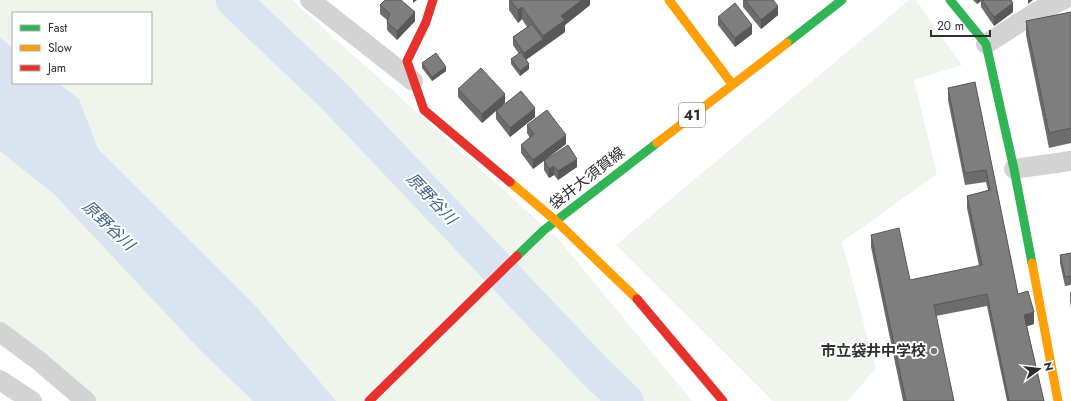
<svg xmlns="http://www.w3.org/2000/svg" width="1071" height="401" viewBox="0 0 1071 401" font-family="Jost,'Noto Sans JP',sans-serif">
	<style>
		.green { fill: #eff4ec; fill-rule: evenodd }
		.water { fill: #d9e4f0 }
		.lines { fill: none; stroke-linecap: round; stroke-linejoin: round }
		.river { stroke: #d9e4f0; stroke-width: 35 }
		.street { stroke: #d3d3d3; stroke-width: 20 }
		.fast { stroke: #30b455; stroke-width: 9 }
		.slow { stroke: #ff9f0a; stroke-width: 9 }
		.jam { stroke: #e5322d; stroke-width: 9 }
		.wall { fill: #6c6c6c }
		.shaded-wall { fill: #585858 }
		.building { fill: #7e7e7e; stroke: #585858 }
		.poi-dot { fill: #777; stroke: #fff; stroke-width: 1.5 }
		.labels { text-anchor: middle; stroke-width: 4; stroke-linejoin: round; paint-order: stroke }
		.shield { fill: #fff; stroke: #6d6d6d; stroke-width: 1 }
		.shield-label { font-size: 14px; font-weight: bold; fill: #2e2e2e }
		.street-label { font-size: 15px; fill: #2e2e2e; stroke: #fff }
		.poi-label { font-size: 15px; font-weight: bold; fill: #2e2e2e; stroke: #fff; text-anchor: end }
		.water-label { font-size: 16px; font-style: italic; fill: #3f628d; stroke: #fff }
	</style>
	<rect width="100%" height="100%" fill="#fff"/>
	<g class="green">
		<path d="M0 0H292L560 241 692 401H81L0 330ZM13 13H151V83H13Z"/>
		<path d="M909 0H916L962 65 914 80 937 174 842 242 876 369 847 401H773L616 245Z"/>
	</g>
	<path class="water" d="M0 38 13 48V83H58L79 99 98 149 252 302 336 401H253L201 351 54 194 0 151Z"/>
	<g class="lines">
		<path class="river" d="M233 0 332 94 592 368 626 401"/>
		<g class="street">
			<path d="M310 0 413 81"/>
			<path d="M986 44 1038 11 1063 0"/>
			<path d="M1014 169 1071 161"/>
			<path d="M0 332 39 361 86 401"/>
			<path d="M0 380 32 401"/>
		</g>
		<g class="fast">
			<path d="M950 0 986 44 1014 169 1032 263"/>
			<path d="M787 43 842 0"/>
			<path d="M517 256 544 230 657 143"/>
		</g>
		<g class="slow">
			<path d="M669 0 732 84"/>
			<path d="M657 143 787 43"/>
			<path d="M510 182 555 220 637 299"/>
			<path d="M1032 263 1058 401"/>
		</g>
		<g class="jam">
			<path d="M433 0 426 22 407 61 424 110 510 182"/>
			<path d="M637 299 723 401"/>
			<path d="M369 401 517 256"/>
		</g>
	</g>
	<g class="wall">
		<path d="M509 0H590V5L565 25V32L526 60 529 69 520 76 511 64V59L519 54 513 45V37L527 27 522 19 518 23 509 10Z"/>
		<path d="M743 0H773L778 15 761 29 743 7Z"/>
		<path d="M973 0H1011L1013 12 994 26 981 7V1L977 4Z"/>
		<path d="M380 5 415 21 397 40 387 30V20L380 14Z"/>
		<path d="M1071 12V143L1049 148 1026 35V21Z"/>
		<path d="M718 17 752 34 735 47 718 25Z"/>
		<path d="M422 63 446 71 432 81 422 68Z"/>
		<path d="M975 82 1018 294 1034 324 1027 326 1044 401H1007L987 306 936 316 954 401H903L871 247V235L910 280 979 266 967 208V196L988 190 986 182 965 185 948 100V88Z"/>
		<path d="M458 89 505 103 482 123 458 97Z"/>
		<path d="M496 111 535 117 510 137 496 119Z"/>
		<path d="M527 125 566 144 533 169 521 153V145L530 138 527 133Z"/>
		<path d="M544 161 577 167 558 180 554 175 549 178 544 170Z"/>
		<path d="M1071 253V285L1065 286 1060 263V255Z"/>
		<path d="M1070 292H1071V308L1070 301Z"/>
	</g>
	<g class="shaded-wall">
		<path d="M413 0H417L413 3Z"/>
		<path d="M582 0H590V5L565 25V32L524 61V53L543 39V36L561 16Z"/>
		<path d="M977 0H981V1L977 4Z"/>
		<path d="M1028 0H1033L1028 4Z"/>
		<path d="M1013 3V12L994 26V17Z"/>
		<path d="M778 6V15L761 29V20Z"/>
		<path d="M522 7V19L518 23V10Z"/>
		<path d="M415 12V21L397 40V31Z"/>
		<path d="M752 25V34L735 47V38Z"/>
		<path d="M529 64V69L520 76V71Z"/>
		<path d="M446 67V71L432 81V77Z"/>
		<path d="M505 94V103L482 123V114Z"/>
		<path d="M535 108V117L510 137V128Z"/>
		<path d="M566 135V144L533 169V160Z"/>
		<path d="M577 159V167L558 180V171Z"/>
		<path d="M554 166V175L549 178V169Z"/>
		<path d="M1034 312V324L1024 327V315Z"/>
	</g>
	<g class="building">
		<path d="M385 0H401L415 12 397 31 387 22 390 14 380 5Z"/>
		<path d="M510 0H582L561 16 565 20 543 36 522 7 518 10Z"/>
		<path d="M745 0H773L778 6 761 20Z"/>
		<path d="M982 0H1011L1013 3 994 17Z"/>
		<path d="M735 3 752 25 735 38 718 17Z"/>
		<path d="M1071 12V128L1049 133 1026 21Z"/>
		<path d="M532 24 543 39 524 53 513 37Z"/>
		<path d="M521 52 529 64 520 71 511 59Z"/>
		<path d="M436 53 446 67 432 77 422 63Z"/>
		<path d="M481 68 505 94 482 114 458 89Z"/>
		<path d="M975 82 1018 294 1028 291 1034 312 1024 315 1044 401H1009L987 294 934 305 954 401H906L871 235 899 228 910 280 982 265 967 196 990 190 986 170 965 173 948 88Z"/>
		<path d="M521 91 535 108 510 128 496 111Z"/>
		<path d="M547 110 566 135 533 160 521 145 534 134 527 125Z"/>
		<path d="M568 145 577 159 558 171 554 166 549 169 544 161Z"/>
		<path d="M1071 253V276L1065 277 1060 255Z"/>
	</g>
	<circle class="poi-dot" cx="934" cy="351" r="4"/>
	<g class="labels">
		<rect class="shield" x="679" y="103" width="26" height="24" rx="3"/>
		<g class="shield-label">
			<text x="692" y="120">41</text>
		</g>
		<g class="street-label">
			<text transform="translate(587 178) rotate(-38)" y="5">袋井大須賀線</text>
		</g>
		<g class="poi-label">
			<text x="926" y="356">市立袋井中学校</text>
		</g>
		<g class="water-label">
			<text transform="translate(432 198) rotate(46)" y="6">原野谷川</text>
			<text transform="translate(109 225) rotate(43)" y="6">原野谷川</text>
		</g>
	</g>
	<rect x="12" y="12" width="140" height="72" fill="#ffffff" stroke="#ababab"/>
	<rect x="20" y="25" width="20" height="6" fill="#30b455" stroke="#ababab"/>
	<text x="48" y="32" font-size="12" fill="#2e2e2e">Fast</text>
	<rect x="20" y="45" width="20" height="6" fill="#ff9f0a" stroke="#ababab"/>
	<text x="48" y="52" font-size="12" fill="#2e2e2e">Slow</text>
	<rect x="20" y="65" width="20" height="6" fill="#e5322d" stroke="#ababab"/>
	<text x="48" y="72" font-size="12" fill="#2e2e2e">Jam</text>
	<g transform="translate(1039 369) rotate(75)" stroke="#ffffff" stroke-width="3" paint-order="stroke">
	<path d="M0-3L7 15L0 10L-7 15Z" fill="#2e2e2e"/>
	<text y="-6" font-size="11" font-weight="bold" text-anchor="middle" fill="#2e2e2e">N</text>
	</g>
	<path d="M931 30v6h59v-6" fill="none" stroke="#2e2e2e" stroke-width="2"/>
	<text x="937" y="30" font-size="12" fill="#2e2e2e" stroke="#ffffff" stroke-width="3" paint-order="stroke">20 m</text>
</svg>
